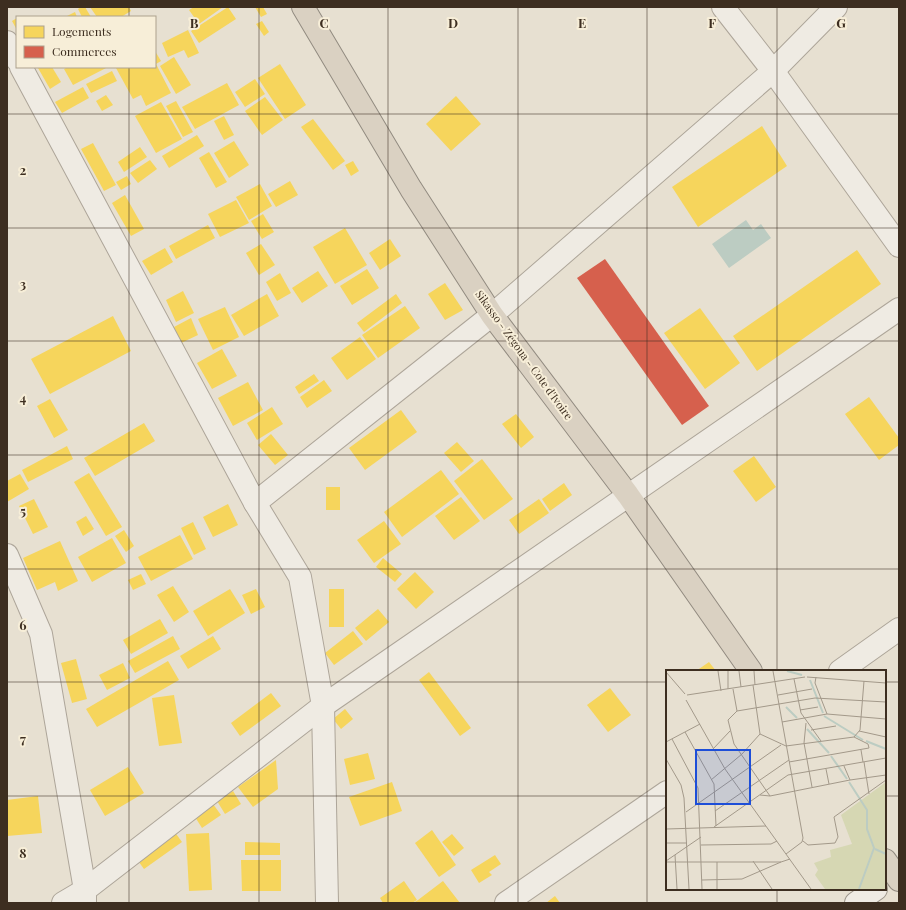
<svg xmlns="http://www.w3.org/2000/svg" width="906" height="910" viewBox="0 0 906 910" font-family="'Playfair Display',serif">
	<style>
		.water { fill: #bcccc2 }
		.homes { fill: #f6d55c }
		.shops { fill: #d6604d }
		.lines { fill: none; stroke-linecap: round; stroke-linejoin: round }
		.street-casing { stroke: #ada599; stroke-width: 24 }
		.secondary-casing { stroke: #9c958a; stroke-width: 24 }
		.highway-casing { stroke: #928b80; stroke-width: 24 }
		.street { stroke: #efebe3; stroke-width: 22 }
		.secondary { stroke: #efebe3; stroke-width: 22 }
		.highway { stroke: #dad1c2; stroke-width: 22 }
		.grid { fill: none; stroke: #3d2e20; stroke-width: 1; stroke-opacity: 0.55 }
		.labels { text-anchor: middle; stroke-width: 4; stroke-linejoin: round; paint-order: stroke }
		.street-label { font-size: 11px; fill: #3d2e20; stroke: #f7eed8 }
		.inset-river { fill: none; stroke: #bcccc2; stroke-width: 2 }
		.inset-road { fill: none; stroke: #a3998a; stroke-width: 1 }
		.view { fill: #1d4ed8; fill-opacity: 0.15; stroke: #1d4ed8; stroke-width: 2 }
		.inset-edge { fill: none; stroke: #3d2e20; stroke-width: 2 }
		.grid-label { font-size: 13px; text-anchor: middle; font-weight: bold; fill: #3d2e20; stroke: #f7eed8; stroke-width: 4; stroke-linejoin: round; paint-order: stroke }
	</style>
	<rect width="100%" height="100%" fill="#e7e0d1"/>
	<path class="water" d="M746 220 753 230 761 224 771 238 729 268 712 244Z"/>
	<g class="homes">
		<path d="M81 7H85L91 17H82L78 9Z"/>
		<path d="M90 7H129L131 11 121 17H97Z"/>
		<path d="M194 7H223L199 24 189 10Z"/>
		<path d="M228 7 236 19 199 43 191 31Z"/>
		<path d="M255 7H263L267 14 261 17Z"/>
		<path d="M75 12 77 17H65Z"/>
		<path d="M17 18V30L12 21Z"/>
		<path d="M262 21 269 32 264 36 256 24Z"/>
		<path d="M188 30 199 53 188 58 184 50 168 57 162 43Z"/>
		<path d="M155 51 161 61 156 64 171 93 146 106 141 95 133 99 116 68 119 67H155Z"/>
		<path d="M174 57 191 85 176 94 160 66Z"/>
		<path d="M280 64 306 105 285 119 258 78Z"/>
		<path d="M39 67H52L61 82 50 89 38 68Z"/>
		<path d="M68 67H108L73 85 64 69Z"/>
		<path d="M112 71 117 81 91 93 86 84Z"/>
		<path d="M255 79 265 94 245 107 235 92Z"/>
		<path d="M227 83 239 105 195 129 182 107Z"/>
		<path d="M83 87 89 98 62 113 55 102Z"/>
		<path d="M106 95 113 105 102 111 96 101Z"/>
		<path d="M456 96 481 124 451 151 426 124Z"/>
		<path d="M265 97 283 120 262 135 245 111Z"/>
		<path d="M176 101 193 132 183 137 166 106Z"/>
		<path d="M161 102 182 139 156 153 135 116Z"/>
		<path d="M224 116 234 135 224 140 214 121Z"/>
		<path d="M313 119 345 161 333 170 301 127Z"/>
		<path d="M762 126 787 166 698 227 672 187Z"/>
		<path d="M197 135 204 146 169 168 162 156Z"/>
		<path d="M234 141 249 165 229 178 214 153Z"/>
		<path d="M93 143 116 185 104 191 81 149Z"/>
		<path d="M140 147 147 157 124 172 118 162Z"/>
		<path d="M209 152 227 182 216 188 199 158Z"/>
		<path d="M150 160 157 169 138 183 130 173Z"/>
		<path d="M353 161 359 171 351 176 345 165Z"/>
		<path d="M127 176 131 184 121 190 116 182Z"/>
		<path d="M290 181 298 195 276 207 268 194Z"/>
		<path d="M260 184 272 206 249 220 236 197Z"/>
		<path d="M125 195 144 229 131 236 112 203Z"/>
		<path d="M236 200 249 223 220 237 208 214Z"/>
		<path d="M263 214 274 232 262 239 251 221Z"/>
		<path d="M208 225 215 238 176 259 169 246Z"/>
		<path d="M345 228 367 265 335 284 313 247Z"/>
		<path d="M390 239 401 256 380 270 369 253Z"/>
		<path d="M261 244 275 265 259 275 246 253Z"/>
		<path d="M165 248 173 262 151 275 142 261Z"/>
		<path d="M857 250 881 284 757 371 733 336Z"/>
		<path d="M367 269 379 288 352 305 340 286Z"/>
		<path d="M318 271 328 286 302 303 292 288Z"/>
		<path d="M280 273 291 293 277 301 266 282Z"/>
		<path d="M445 283 463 310 445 320 428 294Z"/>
		<path d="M183 291 194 313 176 322 166 300Z"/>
		<path d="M267 294 279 316 244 336 231 315Z"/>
		<path d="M396 294 402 303 364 332 357 323Z"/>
		<path d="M405 306 420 328 378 358 362 335Z"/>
		<path d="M225 307 239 337 213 350 198 319Z"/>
		<path d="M700 308 740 363 705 389 664 333Z"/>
		<path d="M113 316 131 351 50 394 31 359Z"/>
		<path d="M191 318 198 335 181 343 174 327Z"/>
		<path d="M360 337 376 359 347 380 331 358Z"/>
		<path d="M222 349 237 376 212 389 197 363Z"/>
		<path d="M314 374 319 381 299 394 295 387Z"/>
		<path d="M324 380 332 391 307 408 300 397Z"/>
		<path d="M248 382 263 410 233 426 218 398Z"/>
		<path d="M869 397 899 438V445L879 460 845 414Z"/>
		<path d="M50 399 68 430 54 438 37 406Z"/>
		<path d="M272 407 283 424 257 440 247 423Z"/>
		<path d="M401 410 417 432 365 470 349 448Z"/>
		<path d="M516 414 534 437 521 448 502 424Z"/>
		<path d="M144 423 155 441 95 476 84 458Z"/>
		<path d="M271 434 288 455 275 465 258 445Z"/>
		<path d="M457 442 474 461 461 472 444 453Z"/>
		<path d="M67 446 73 459 28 482 22 470Z"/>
		<path d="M754 456 776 487 756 502 733 471Z"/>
		<path d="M482 459 513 499 484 520 454 481Z"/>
		<path d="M441 470 459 494 402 537 384 512Z"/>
		<path d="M89 473 122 527 106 536 74 482Z"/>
		<path d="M20 474 29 489 7 502V481Z"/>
		<path d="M564 483 572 495 550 511 542 499Z"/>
		<rect x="326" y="487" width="14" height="23"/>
		<path d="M461 497 480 521 454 540 435 516Z"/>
		<path d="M34 499 48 527 33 534 19 506Z"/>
		<path d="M539 499 549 513 519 534 509 520Z"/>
		<path d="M228 504 238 525 213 537 203 517Z"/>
		<path d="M86 516 94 529 83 536 76 522Z"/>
		<path d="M384 521 401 544 374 563 357 540Z"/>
		<path d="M193 522 206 549 194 555 181 528Z"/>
		<path d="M124 530 134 546 126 552 115 536Z"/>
		<path d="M180 535 193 559 151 581 138 557Z"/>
		<path d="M112 538 126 563 92 582 78 557Z"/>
		<path d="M60 541 78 581 58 591 55 582 37 590 23 558Z"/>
		<path d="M383 558 402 574 395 582 376 567Z"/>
		<path d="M415 572 434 592 416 609 397 589Z"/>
		<path d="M141 574 146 584 133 590 128 580Z"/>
		<path d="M173 586 189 612 174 622 157 595Z"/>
		<path d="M230 589 245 613 208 636 193 611Z"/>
		<path d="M256 589 265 607 251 614 242 595Z"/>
		<rect x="329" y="589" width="15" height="38"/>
		<path d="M378 609 389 622 366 641 355 628Z"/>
		<path d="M160 619 168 633 131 654 123 640Z"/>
		<path d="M353 631 363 644 334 665 325 653Z"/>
		<path d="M173 636 180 649 135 673 128 661Z"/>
		<path d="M213 636 221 649 188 669 180 656Z"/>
		<path d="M76 659 87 699 72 703 61 663Z"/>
		<path d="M168 661 179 680 97 727 86 709Z"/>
		<path d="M709 662 716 671H696Z"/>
		<path d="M123 663 130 678 107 690 99 675Z"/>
		<path d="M429 672 471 728 460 736 419 680Z"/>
		<path d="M610 688 631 715 608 732 587 705Z"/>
		<path d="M271 693 281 706 240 736 231 723Z"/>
		<path d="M174 695 182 743 159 746 152 698Z"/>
		<path d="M345 709 353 719 341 729 333 719Z"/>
		<path d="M368 753 375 779 350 785 344 759Z"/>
		<path d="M276 760 278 789 253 807 238 787Z"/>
		<path d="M128 767 144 793 105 816 90 790Z"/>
		<path d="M392 782 402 811 360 826 349 797Z"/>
		<path d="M233 791 241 804 225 814 217 801Z"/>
		<path d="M38 796 42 833 7 836V800Z"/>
		<path d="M213 804 221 815 202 828 195 817Z"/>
		<path d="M432 830 456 865 439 877 415 843Z"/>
		<path d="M174 831 182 842 144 869 136 858Z"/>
		<path d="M209 833 212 890 189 891 186 834Z"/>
		<path d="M452 834 464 848 454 856 442 842Z"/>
		<path d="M245 842 280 843V855H245Z"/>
		<path d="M495 855 501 864 489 872 492 875 479 883 471 870Z"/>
		<path d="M241 860H281V891H242Z"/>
		<path d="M404 881 417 900 412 903H383L380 898Z"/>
		<path d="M443 881 460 903H413L418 900Z"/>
		<path d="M555 896 560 903H546Z"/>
	</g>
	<path class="shops" d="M605 259 709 406 682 425 577 278Z"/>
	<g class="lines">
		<defs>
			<g id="street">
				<path d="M723 7 773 71 899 246"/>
				<path d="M7 42 17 60"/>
				<path d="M21 67 255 503 300 577 323 706 327 903"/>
				<path d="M255 503 492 315 773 71 836 7"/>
				<path d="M7 555 41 634 85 890V902"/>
				<path d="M840 671 899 629"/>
				<path d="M63 903 85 890 323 706 899 309"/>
				<path d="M506 903 667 792"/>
			</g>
			<path id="secondary" d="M856 903 876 889"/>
			<g id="highway">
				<path d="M303 7 411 189 492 315 628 495 751 671"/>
				<path d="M885 860 899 880"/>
			</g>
		</defs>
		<use href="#street" class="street-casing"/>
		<use href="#secondary" class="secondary-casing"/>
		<use href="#highway" class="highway-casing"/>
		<use href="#street" class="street"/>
		<use href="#secondary" class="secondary"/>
		<use href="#highway" class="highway"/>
	</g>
	<path class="grid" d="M129 7V17M259 7V903M388 7V903M518 7V903M647 7V903M777 7V671M129 67V903M7 114H899M7 228H899M7 341H899M7 455H899M7 569H899M7 682H667M885 682H899M7 796H667M885 796H899M777 889V903"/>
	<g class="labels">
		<g class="street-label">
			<text transform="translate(524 355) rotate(54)" y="4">Sikasso - Zégoua - Cote d'Ivoire</text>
		</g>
	</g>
	<g transform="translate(666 670)">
		<rect width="220" height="220" fill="#e7e0d1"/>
		<path d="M220 112V219H159L149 205 152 200 148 193 165 187 164 180 186 174 175 145Z" fill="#d6d7b3"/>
		<path class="inset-river" d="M121 1 136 5M144 10 157 43M120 37 131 48M158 46 197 70M141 59 163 83M200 71 220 79M165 86 181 109M183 112 201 140V159L208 178 193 219M209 179 220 184"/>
		<path class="inset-road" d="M52 1 55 21M73 1 75 17M88 1 89 15M107 1 137 168 136 172 120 184M0 2 19 24M141 7 220 13M150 7 149 13 161 44 220 49M128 9 135 43 155 71M62 19V1M67 19 71 41M21 25 139 7M112 25 146 19M20 30 59 99 145 219M134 40 152 37M116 52 161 44M140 53 138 73 146 117M145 60 170 56M193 61 220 67M19 62 48 114 50 156M94 64 120 76 188 67 194 60 198 11M6 69 32 118 36 219M0 72 34 54M47 79 64 61M195 80 197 92M0 89 15 115 18 128 23 219M123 92 203 78 202 74 188 67M198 92 203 124M178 96 184 110 220 105M160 99 163 114M45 110 76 84 94 64 87 15M94 125 104 126 184 110M104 126 68 74 62 50 71 41 149 28 220 32M49 141 123 90M20 142 115 75M48 157 122 105 220 88M0 159 100 156M137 171 142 175 169 173 172 167 168 147 220 110M0 173H21M35 175 105 174 111 171M9 185 11 219M0 191 35 167M87 191 106 219M0 192H115L124 189M51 192V219M36 210 76 209 115 192"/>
		<path class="view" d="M30 80H84V134H30Z"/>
		<rect width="220" height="220" class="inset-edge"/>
	</g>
	<g class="grid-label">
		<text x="194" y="28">B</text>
		<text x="324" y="28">C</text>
		<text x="453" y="28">D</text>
		<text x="582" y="28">E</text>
		<text x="712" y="28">F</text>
		<text x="841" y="28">G</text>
		<text x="23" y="175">2</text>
		<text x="23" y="289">3</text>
		<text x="23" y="403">4</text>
		<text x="23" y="516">5</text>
		<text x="23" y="630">6</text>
		<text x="23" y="744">7</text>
		<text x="23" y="858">8</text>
	</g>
	<rect width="906" height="910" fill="none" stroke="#3d2e20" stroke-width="16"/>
	<rect x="16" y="16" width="140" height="52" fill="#f7eed8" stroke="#ada18e"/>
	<rect x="24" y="26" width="20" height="12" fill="#f6d55c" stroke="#ada18e"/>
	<text x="52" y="36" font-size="12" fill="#3d2e20">Logements</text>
	<rect x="24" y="46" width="20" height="12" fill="#d6604d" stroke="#ada18e"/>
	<text x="52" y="56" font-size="12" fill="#3d2e20">Commerces</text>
</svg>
